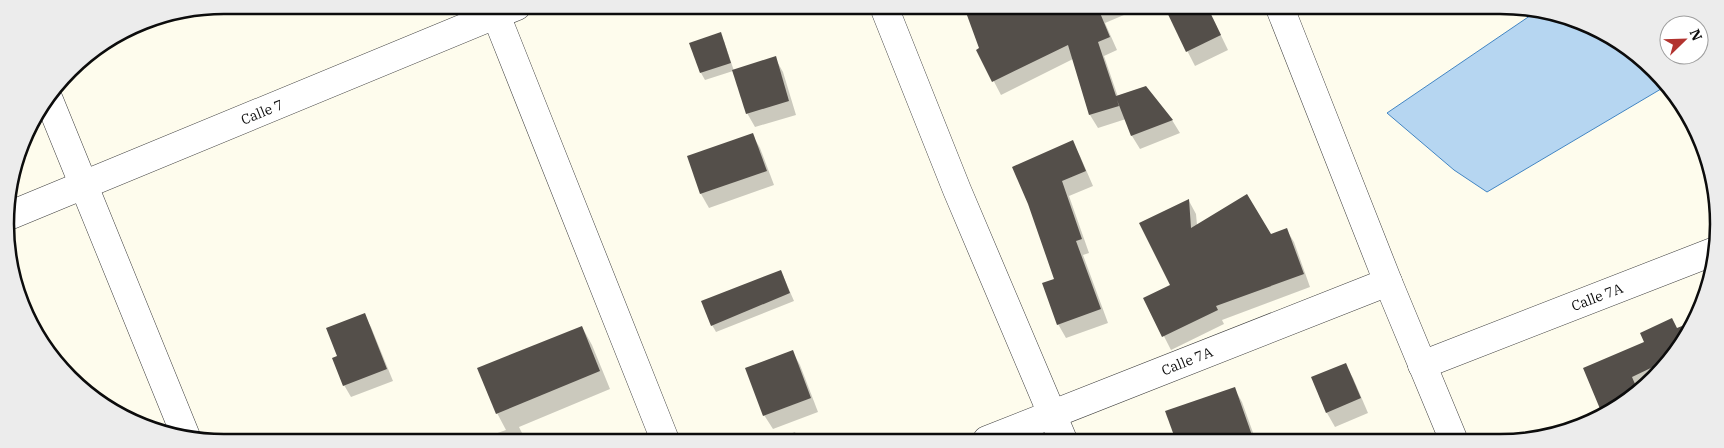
<svg xmlns="http://www.w3.org/2000/svg" width="1724" height="448" viewBox="0 0 1724 448" font-family="'IBM Plex Serif',serif">
	<style>
		.water { fill: #b6d6f1; stroke: #4285c3 }
		.shadow { fill: #0003 }
		.building { fill: #544f4a }
		.lines { fill: none; stroke-linecap: round; stroke-linejoin: round }
		.minor-casing { stroke: #3f3f3f; stroke-width: 29 }
		.tertiary-casing { stroke: #3f3f3f; stroke-width: 29 }
		.minor { stroke: #fff; stroke-width: 28 }
		.tertiary { stroke: #fff; stroke-width: 28 }
		.labels { text-anchor: middle; stroke-width: 5; stroke-linejoin: round; paint-order: stroke }
		.street-label { font-size: 14px; fill: #0c0c0c; stroke: #fff }
		.rim { fill: none; stroke: #0c0c0c; stroke-width: 2.5 }
	</style>
	<rect width="100%" height="100%" fill="#fefced"/>
	<path class="water" d="M1540 9 1621 42 1666 86 1487 192 1454 170 1387 113Z"/>
	<g class="shadow">
		<path d="M965 7 1129 8 1131 12 1105 23 1117 50 1104 56 1118 97 1172 120 1180 133 1140 149 1132 136 1126 119 1098 128 1090 115 1073 59 1001 95 978 51 981 49Z"/>
		<path d="M1213 19 1228 50 1195 66 1172 21Z"/>
		<path d="M720 34 724 41 734 71 775 58 783 72 796 115 755 127 747 113 733 71 705 80 701 73Z"/>
		<path d="M752 134 760 148 774 185 709 208 701 194 688 157Z"/>
		<path d="M1072 142 1080 156 1093 186 1069 196 1089 253 1083 255 1108 323 1066 338 1058 324 1043 284 1055 280 1029 204Z"/>
		<path d="M1189 201 1196 214 1197 225 1270 235 1286 229 1294 242 1310 287 1222 320 1224 324 1171 350 1145 299 1172 286Z"/>
		<path d="M781 271 794 301 716 332 712 325Z"/>
		<path d="M364 315 371 327 393 381 351 397 344 385 338 357Z"/>
		<path d="M582 327 592 345 610 389 519 427 525 439H491L489 436 506 430 497 413Z"/>
		<path d="M1678 331 1683 340 1655 379 1604 415 1646 343Z"/>
		<path d="M792 351 800 365 818 412 773 429 764 415 747 368Z"/>
		<path d="M1345 364 1353 378 1368 413 1335 427 1327 413 1313 378Z"/>
		<path d="M1234 388 1242 402 1256 441H1177Z"/>
		<path d="M795 432 799 440H773Z"/>
	</g>
	<g class="building">
		<path d="M964 7 1098 8 1110 37 1098 42 1116 96 1146 86 1173 120 1131 136 1117 100 1119 106 1089 115 1068 45 992 82 976 50 979 48Z"/>
		<path d="M1165 8H1208L1221 35 1186 52Z"/>
		<path d="M721 32 731 63 700 73 689 43Z"/>
		<path d="M776 56 789 101 746 114 732 70Z"/>
		<path d="M753 133 767 171 700 194 687 156Z"/>
		<path d="M1073 140 1086 171 1062 181 1082 239 1076 241 1101 309 1057 325 1042 283 1054 279 1028 204 1012 167Z"/>
		<path d="M1247 194 1271 234 1287 228 1304 274 1216 306 1218 310 1162 337 1143 298 1170 285 1139 223 1189 199 1191 228Z"/>
		<path d="M781 270 790 293 711 326 701 301Z"/>
		<path d="M365 313 387 369 343 386 332 358 337 356 326 328Z"/>
		<path d="M1672 318 1677 328 1697 320 1659 373 1655 366 1632 377 1638 391 1603 416 1583 368 1644 342 1640 333Z"/>
		<path d="M582 326 600 371 496 414 477 368Z"/>
		<path d="M793 350 811 398 763 416 745 368Z"/>
		<path d="M1346 363 1361 398 1326 413 1311 377Z"/>
		<path d="M1235 387 1254 441H1176L1165 411Z"/>
	</g>
	<g class="lines">
		<defs>
			<g id="minor">
				<path d="M884 7 957 190 1063 440"/>
				<path d="M496 15 665 440"/>
				<path d="M49 100 187 439"/>
				<path d="M1422 365 1715 251"/>
				<path d="M987 440 1388 282"/>
			</g>
			<g id="tertiary">
				<path d="M1280 8 1388 282 1454 441"/>
				<path d="M6 217 517 6"/>
			</g>
		</defs>
		<use href="#minor" class="minor-casing"/>
		<use href="#tertiary" class="tertiary-casing"/>
		<use href="#minor" class="minor"/>
		<use href="#tertiary" class="tertiary"/>
	</g>
	<g class="labels">
		<g class="street-label">
			<text transform="translate(262 112) rotate(-22)" y="5">Calle 7</text>
			<text transform="translate(1597 297) rotate(-21)" y="5">Calle 7A</text>
			<text transform="translate(1187 361) rotate(-22)" y="5">Calle 7A</text>
		</g>
	</g>
	<path d="M0 0H1724V448H0ZM224 14H1500A210 210 0 0 1 1710 224V224A210 210 0 0 1 1500 434H224A210 210 0 0 1 14 224V224A210 210 0 0 1 224 14Z" fill="#ececec" fill-rule="evenodd"/>
	<path class="rim" d="M224 14H1500A210 210 0 0 1 1710 224V224A210 210 0 0 1 1500 434H224A210 210 0 0 1 14 224V224A210 210 0 0 1 224 14Z"/>
	<g transform="translate(1684 40) rotate(67)"><circle r="24" fill="#ffffff" stroke="#9e9e9e"/>
	<path d="M0-4L9 19L0 12L-9 19Z" fill="#b2332f"/>
	<text y="-8" font-size="14" font-weight="bold" text-anchor="middle" fill="#0c0c0c">N</text>
	</g>
</svg>
